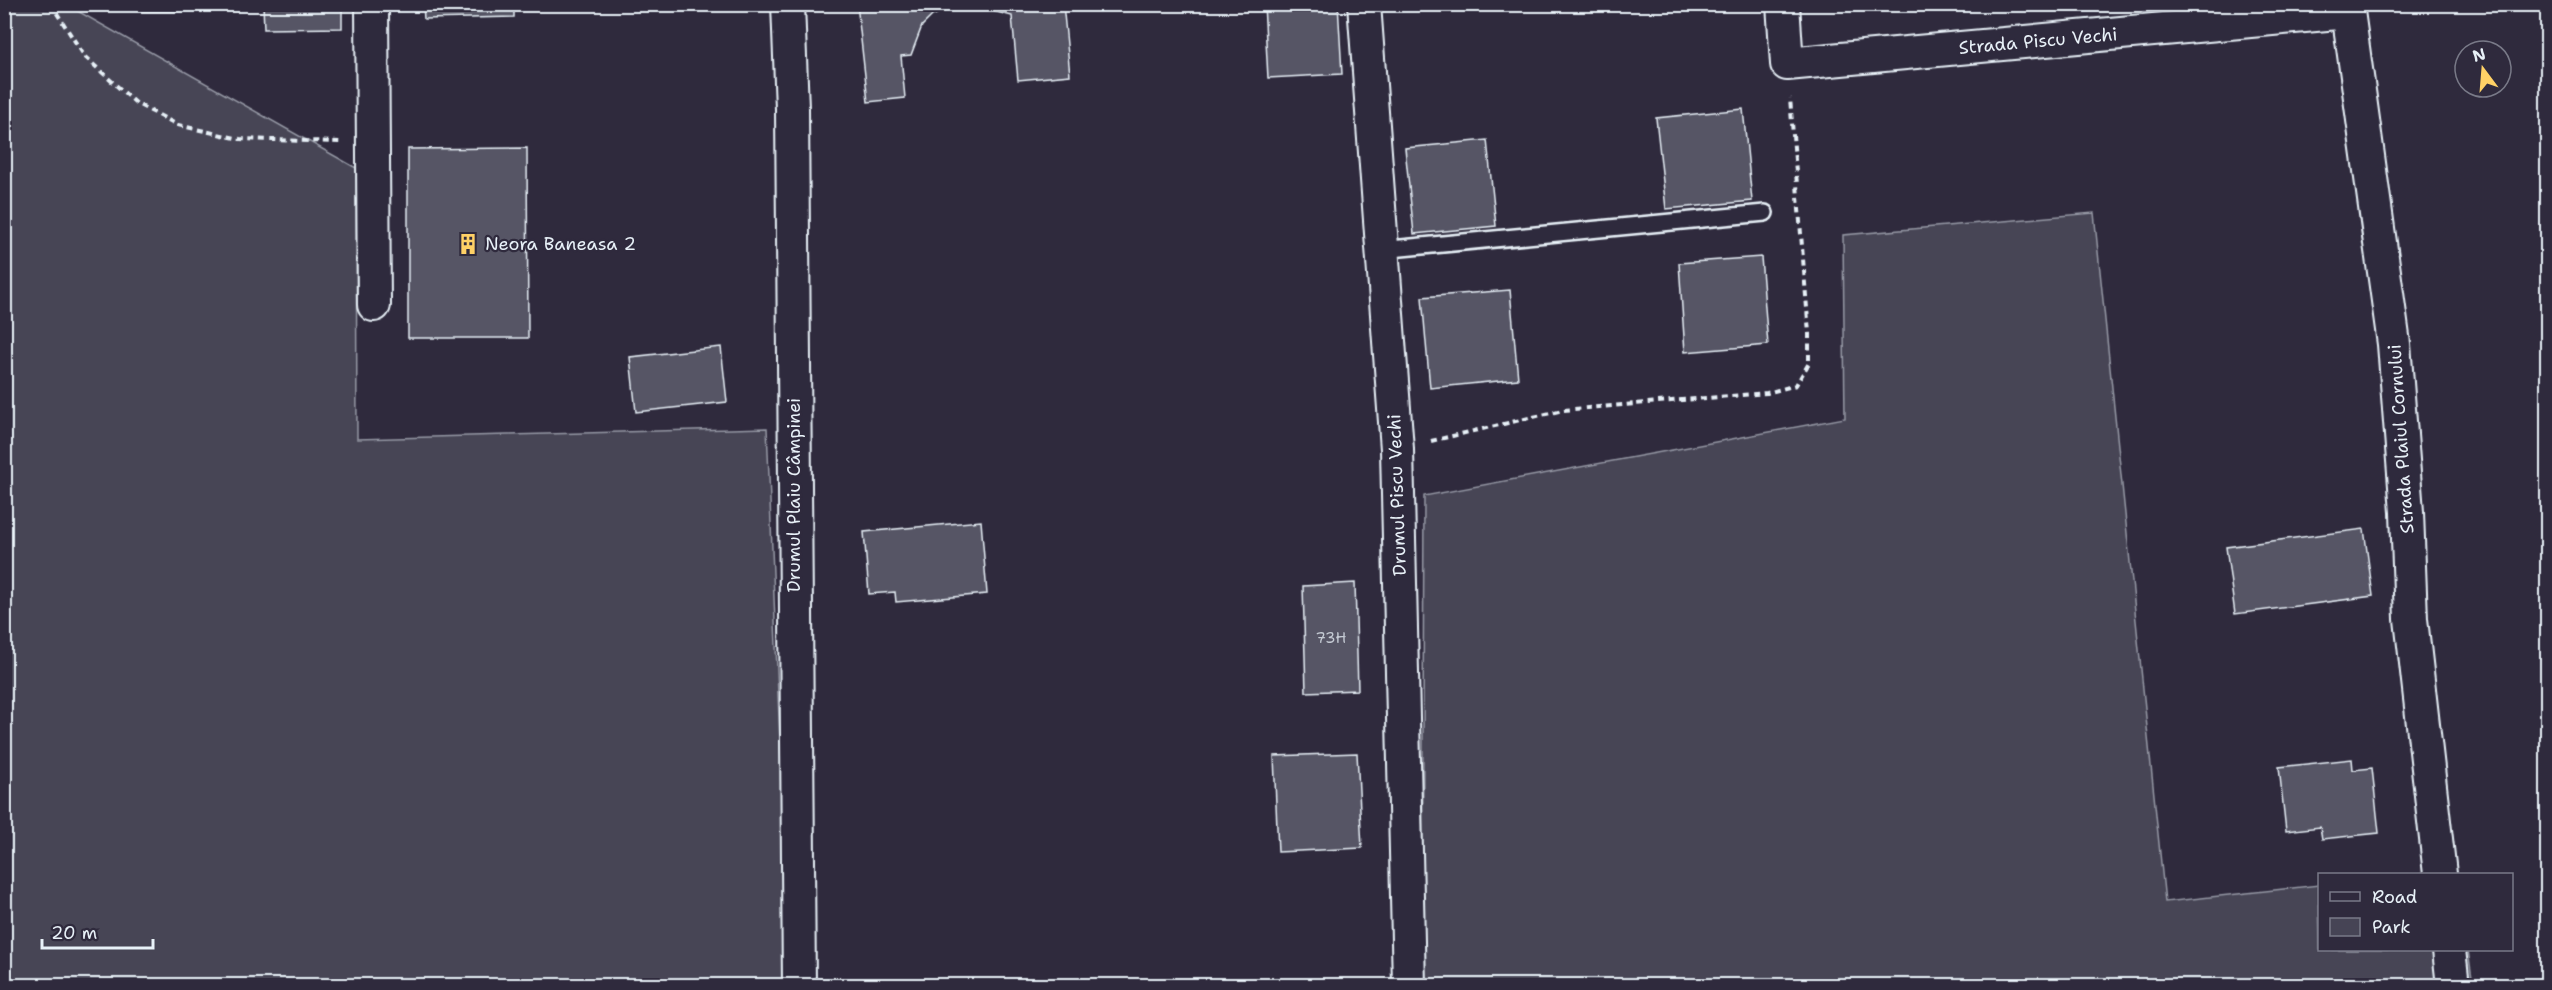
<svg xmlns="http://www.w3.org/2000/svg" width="2552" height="990" viewBox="0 0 2552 990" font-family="'Shantell Sans',sans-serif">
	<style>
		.green { fill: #464455; stroke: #979aa6; stroke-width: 1.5 }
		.building { fill: #575565; stroke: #e8f1f8; stroke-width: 1.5 }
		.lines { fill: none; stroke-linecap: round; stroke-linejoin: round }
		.lane-casing { stroke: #e8f1f8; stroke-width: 20 }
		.street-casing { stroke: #e8f1f8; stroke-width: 36 }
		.path { stroke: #e8f1f8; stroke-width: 4; stroke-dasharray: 6 4.5; stroke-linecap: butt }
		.lane { stroke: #2f2a3d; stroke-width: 15 }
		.street { stroke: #2f2a3d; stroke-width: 32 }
		.labels { text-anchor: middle; stroke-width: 4.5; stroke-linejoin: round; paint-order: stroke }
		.number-label { font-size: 15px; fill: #c4cad3 }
		.street-label { font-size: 18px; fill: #e8f1f8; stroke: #2f2a3d }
		.poi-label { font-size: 18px; fill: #e8f1f8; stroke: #2f2a3d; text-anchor: start }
	</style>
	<rect width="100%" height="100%" fill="#2f2a3d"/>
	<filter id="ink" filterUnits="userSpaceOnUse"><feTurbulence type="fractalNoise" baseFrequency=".0167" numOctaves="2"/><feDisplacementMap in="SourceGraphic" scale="12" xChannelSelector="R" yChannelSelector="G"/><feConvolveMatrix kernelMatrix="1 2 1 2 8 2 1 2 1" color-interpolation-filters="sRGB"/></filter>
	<g filter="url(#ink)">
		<g class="green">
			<path d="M5 5H67L356 168 357 439 767 428 790 985 5 986Z"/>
			<path d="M2094 213 2165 902 2319 885 2320 950H2468L2473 985 1422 986 1424 496 1845 418 1843 235Z"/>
		</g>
		<g class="building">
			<rect x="138" y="4" width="100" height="7"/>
			<path d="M263 4H342V28L264 29Z"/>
			<path d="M423 4H514V17L424 19Z"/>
			<path d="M857 4H1063L1070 75 1018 80 1012 16 974 6 951 7 932 16 922 26 911 55 901 56 905 98 868 102Z"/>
			<path d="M1264 4H1338L1342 74 1268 78Z"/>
			<path d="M1743 109 1752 201 1666 209 1656 118Z"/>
			<path d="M1487 140 1496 226 1414 234 1405 148Z"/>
			<path d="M527 148 528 338H408V149Z"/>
			<path d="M1761 257 1768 345 1685 352 1679 263Z"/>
			<path d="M1510 290 1518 379 1430 388 1422 297Z"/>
			<path d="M721 347 727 402 636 412 630 357Z"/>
			<path d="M981 521 987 594 896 602 895 592 869 594 864 532Z"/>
			<path d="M2364 529 2373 596 2235 614 2226 547Z"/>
			<path d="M1355 583 1358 690 1306 692 1303 586Z"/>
			<path d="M1357 753 1362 848 1278 852 1274 756Z"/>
			<path d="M2352 759 2353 770 2372 768 2379 833 2322 839 2320 827 2286 831 2279 767Z"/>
		</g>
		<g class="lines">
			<defs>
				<path id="lane" d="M1381 253 1391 249 1765 213"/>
				<g id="street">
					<path d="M372 4 374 305"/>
					<path d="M788 4 792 109 799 986"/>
					<path d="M1364 4 1397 449 1409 986"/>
					<path d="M1783 4 1787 64 2348 12"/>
					<path d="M2347 4 2394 344 2407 512 2411 619 2440 874"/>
					<path d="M2449 950 2453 986"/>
				</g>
			</defs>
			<use href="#lane" class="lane-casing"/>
			<use href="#street" class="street-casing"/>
			<g class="path">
				<path d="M51 4 85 57 137 104 178 125 240 139 340 142"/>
				<path d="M1431 441 1563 410 1767 393 1796 385 1809 363V333L1790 98"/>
			</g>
			<use href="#lane" class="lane"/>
			<use href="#street" class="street"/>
		</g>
	</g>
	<defs>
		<symbol id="building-bare" viewBox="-9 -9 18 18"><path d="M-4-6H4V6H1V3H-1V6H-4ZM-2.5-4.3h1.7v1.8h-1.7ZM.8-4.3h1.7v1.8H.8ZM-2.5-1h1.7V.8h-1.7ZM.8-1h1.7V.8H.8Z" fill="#ffd166" stroke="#2f2a3d" stroke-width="2.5" paint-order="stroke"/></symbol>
	</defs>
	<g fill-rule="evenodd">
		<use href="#building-bare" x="453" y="229" width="30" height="30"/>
	</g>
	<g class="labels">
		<g class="number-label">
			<text x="1331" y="643">73H</text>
		</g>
		<g class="street-label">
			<text transform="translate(2038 41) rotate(-5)" y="6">Strada Piscu Vechi</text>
			<text transform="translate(2401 439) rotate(-94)" y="6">Strada Plaiul Cornului</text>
			<text transform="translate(794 495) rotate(-90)" y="6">Drumul Plaiu Câmpinei</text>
			<text transform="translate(1397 495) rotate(-92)" y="6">Drumul Piscu Vechi</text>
		</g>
		<g class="poi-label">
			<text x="485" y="250">Neora Baneasa 2</text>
		</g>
	</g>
	<rect width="2552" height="990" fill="none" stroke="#2f2a3d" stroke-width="24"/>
	<rect x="12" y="12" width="2528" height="966" fill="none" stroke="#e8f1f8" stroke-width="2" filter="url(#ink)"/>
	<rect x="2318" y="873" width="195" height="78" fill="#2f2a3d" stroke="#797a88" stroke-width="1.5"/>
	<rect x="2330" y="892" width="30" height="9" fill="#2f2a3d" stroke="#797a88" stroke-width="1.5"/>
	<text x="2372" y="903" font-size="18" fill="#e8f1f8">Road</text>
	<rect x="2330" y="918" width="30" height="18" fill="#464455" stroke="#797a88" stroke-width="1.5"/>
	<text x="2372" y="933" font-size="18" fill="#e8f1f8">Park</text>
	<g transform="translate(2483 69) rotate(344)"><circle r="28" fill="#2f2a3d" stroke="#797a88" stroke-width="1.5"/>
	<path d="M0-4.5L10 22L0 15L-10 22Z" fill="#ffd166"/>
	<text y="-9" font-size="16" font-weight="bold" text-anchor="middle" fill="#e8f1f8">N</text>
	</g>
	<path d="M42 939v9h111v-9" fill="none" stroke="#e8f1f8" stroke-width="3"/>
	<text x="51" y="939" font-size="18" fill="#e8f1f8" stroke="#2f2a3d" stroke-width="4.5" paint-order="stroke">20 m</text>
</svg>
